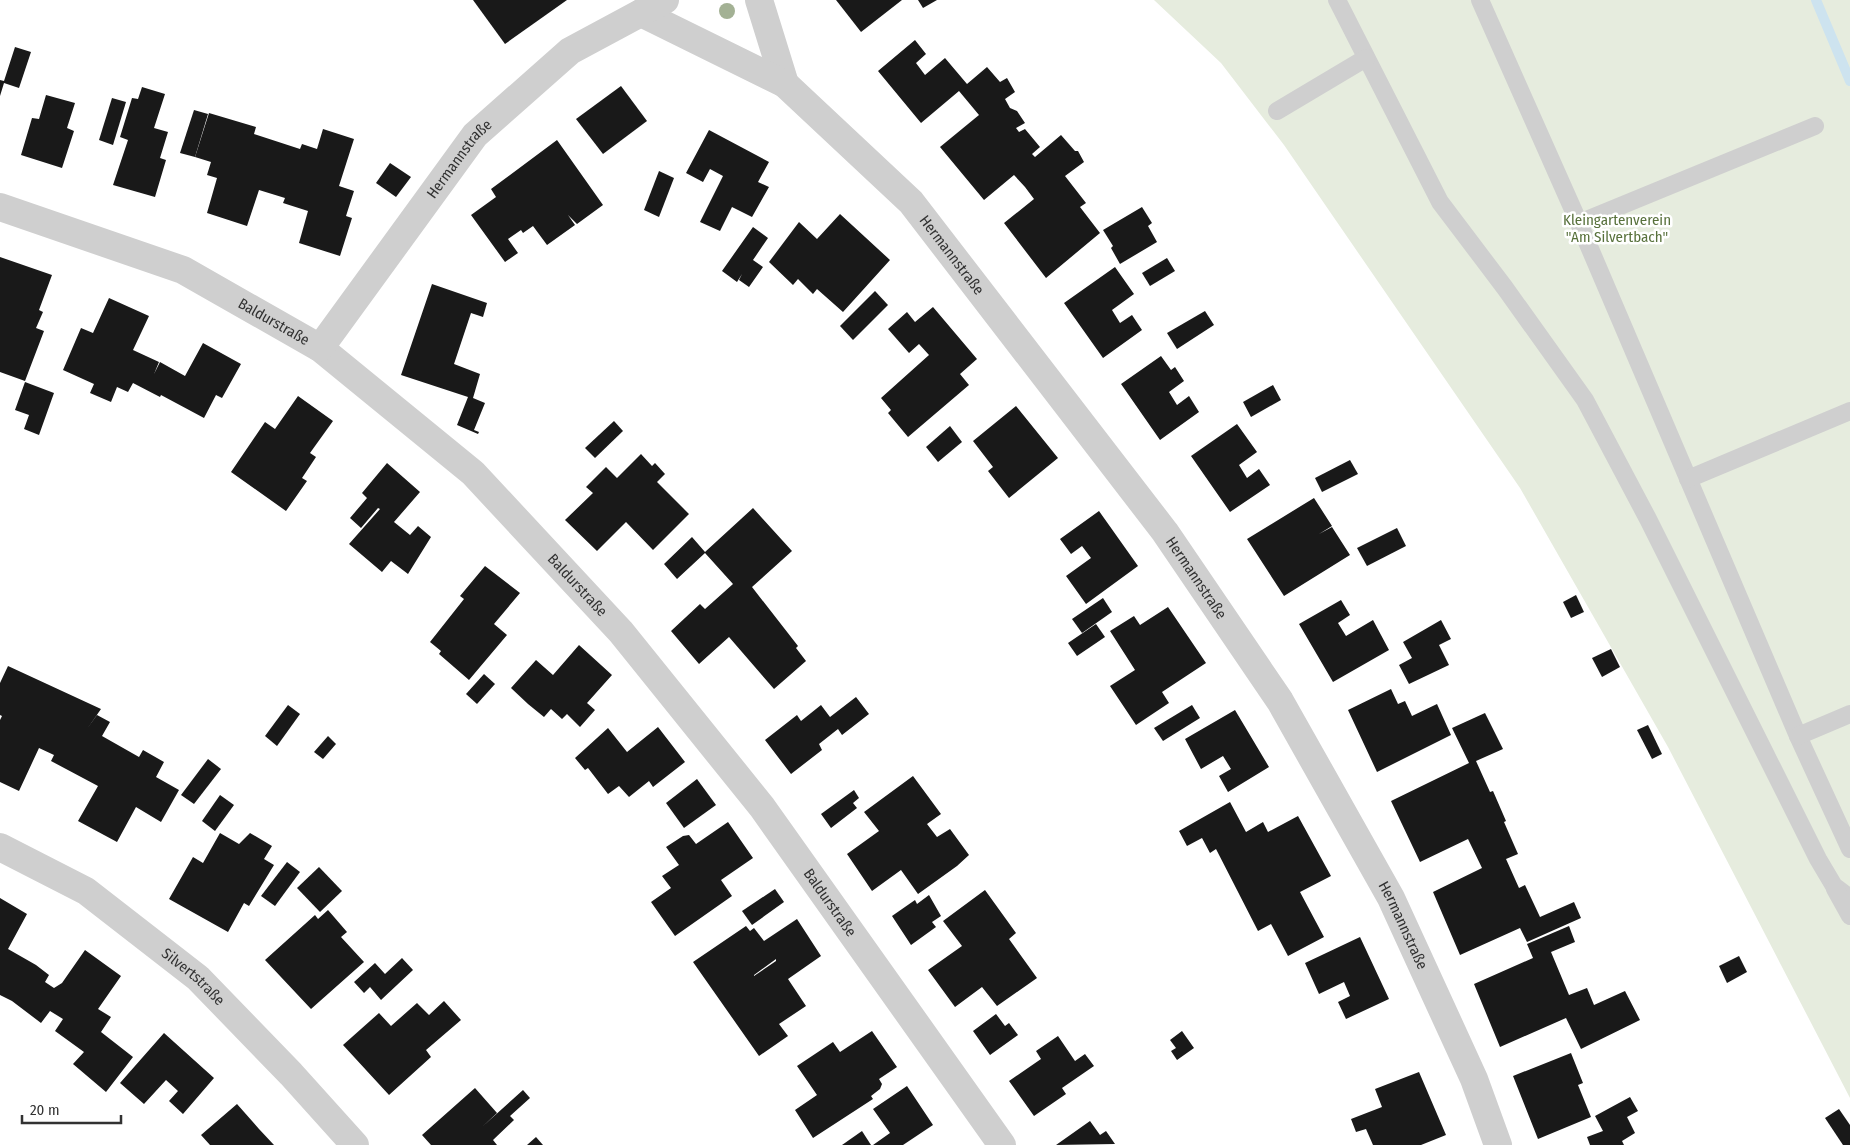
<svg xmlns="http://www.w3.org/2000/svg" width="1850" height="1145" viewBox="0 0 1850 1145" font-family="'Fira Sans Condensed',sans-serif">
	<style>
		.green { fill: #e6ecde }
		.lines { fill: none; stroke-linecap: round; stroke-linejoin: round }
		.stream { stroke: #cde3ef; stroke-width: 10 }
		.building { fill: #191919; fill-rule: evenodd }
		.lane { stroke: #cfcfcf; stroke-width: 18 }
		.street { stroke: #cfcfcf; stroke-width: 28 }
		.tree { fill: #a3b194 }
		.labels { text-anchor: middle; stroke-width: 5; stroke-linejoin: round; paint-order: stroke }
		.street-label { font-size: 15px; fill: #323232; stroke: #fff }
		.park-label { font-size: 15px; fill: #58713c; stroke: #fff }
	</style>
	<rect width="100%" height="100%" fill="#fff"/>
	<path class="green" d="M1154 0H1850V1098L1668 747 1520 488 1284 145 1221 63Z"/>
	<g class="lines">
		<path class="stream" d="M1816 0 1850 81"/>
	</g>
	<g class="building">
		<path d="M473 0H567L505 44Z"/>
		<path d="M836 0H902L861 32Z"/>
		<path d="M918 0H937L923 8Z"/>
		<path d="M915 40 926 54 916 63 925 75 945 58 967 84 987 67 1000 82 1007 78 1015 92 1005 99 1010 108 1017 111 1025 123 1016 128 1019 132 1025 129 1040 147 1032 154 1035 157 1061 135 1075 151H1078L1084 162 1065 176 1086 203 1080 207 1100 233 1046 278 1004 223 1034 199 1025 187 1014 175 984 200 940 147 979 115 959 91 921 123 878 71Z"/>
		<path d="M15 47 31 52 19 88 4 83 0 96V80L4 81Z"/>
		<path d="M621 86 647 121 603 154 576 119Z"/>
		<path d="M142 87 165 94 154 128 168 132 160 158 166 160 155 197 113 185 128 140 120 137 132 98 138 99Z"/>
		<path d="M46 95 75 103 67 128 74 131 62 168 21 155 32 118 39 119Z"/>
		<path d="M112 98 126 102 113 145 99 140Z"/>
		<path d="M194 110 208 114 195 157 180 153Z"/>
		<path d="M209 113 256 127 254 134 300 149 302 144 317 149 323 129 354 139 339 186 354 191 346 216 352 218 340 256 299 243 308 211 283 203 285 198 259 190 247 226 207 213 217 178 207 175 211 162 195 157Z"/>
		<path d="M709 130 769 162 758 182 769 187 752 217 732 207 720 231 700 222 723 176 710 169 703 182 686 173Z"/>
		<path d="M557 140 603 205 577 224 568 215 575 225 547 245 533 226 523 233 521 230 508 239 518 253 505 262 471 215 496 197 491 189Z"/>
		<path d="M390 163 411 177 396 197 376 183Z"/>
		<path d="M659 171 674 178 659 217 644 210Z"/>
		<path d="M1142 207 1152 223 1148 226 1157 242 1120 264 1111 248 1113 246 1103 230Z"/>
		<path d="M840 214 890 260 843 312 817 289 813 294 798 279 793 285 769 262 799 222 817 239Z"/>
		<path d="M753 227 768 238 753 260 763 267 749 287 739 280 742 274 737 282 722 271Z"/>
		<path d="M0 257 52 275 39 310 43 312 36 328 44 331 25 381 0 372Z"/>
		<path d="M1167 258 1175 271 1150 286 1142 273Z"/>
		<path d="M1115 267 1134 294 1112 310 1120 323 1132 315 1142 330 1103 358 1064 303Z"/>
		<path d="M432 284 487 303 483 317 471 313 454 364 480 374 473 398 485 403 474 430 479 432 478 434 457 425 468 397 401 375Z"/>
		<path d="M875 291 888 305 853 340 840 326Z"/>
		<path d="M109 298 149 316 133 350 159 362 154 374 160 362 185 376 203 343 241 364 222 398 216 395 204 418 161 395 160 397 133 383 128 392 117 387 111 402 90 393 94 384 63 370 81 328 93 333Z"/>
		<path d="M933 307 977 359 960 374 969 385 908 437 888 413 891 410 881 398 929 355 919 344 909 353 888 329 907 312 915 322Z"/>
		<path d="M1205 311 1214 325 1177 349 1167 333Z"/>
		<path d="M1161 356 1171 370 1175 367 1184 381 1169 392 1177 405 1189 396 1199 412 1160 440 1121 384Z"/>
		<path d="M25 382 54 393 39 435 24 429 29 415 15 410Z"/>
		<path d="M1273 385 1281 400 1251 417 1243 402Z"/>
		<path d="M298 396 333 421 310 453 316 457 302 478 307 481 286 511 231 472 265 422 275 429Z"/>
		<path d="M1016 406 1058 458 1009 498 988 471 993 467 973 441Z"/>
		<path d="M614 421 623 431 595 458 585 448Z"/>
		<path d="M1237 424 1257 452 1239 465 1247 478 1259 469 1270 485 1230 512 1191 456Z"/>
		<path d="M950 426 962 442 938 462 926 447Z"/>
		<path d="M641 454 652 466 655 463 665 474 657 482 689 514 653 550 626 522 597 551 565 520 593 493 586 487 606 467 617 478Z"/>
		<path d="M1350 460 1358 474 1322 492 1315 478Z"/>
		<path d="M387 463 420 492 394 522 410 535 418 526 431 537 408 574 391 561 382 572 349 544 380 509 378 508 361 528 350 518 367 498 362 493Z"/>
		<path d="M1314 498 1332 526 1319 534 1332 527 1350 555 1284 596 1247 539Z"/>
		<path d="M753 508 792 551 752 587 798 646 796 648 806 661 774 689 729 637 699 664 671 631 700 604 705 609 733 584 705 553 677 579 664 564 692 537 705 552Z"/>
		<path d="M1099 511 1138 566 1086 604 1066 576 1091 558 1082 546 1071 554 1060 539Z"/>
		<path d="M1397 528 1406 546 1367 566 1357 548Z"/>
		<path d="M485 566 520 593 494 624 507 635 469 680 439 654 441 651 430 642 464 599 460 596Z"/>
		<path d="M1576 595 1584 612 1571 618 1563 602Z"/>
		<path d="M1103 598 1112 612 1082 633 1072 619Z"/>
		<path d="M1341 600 1350 615 1338 623 1346 636 1373 620 1389 650 1333 682 1299 624Z"/>
		<path d="M1168 607 1206 663 1162 692 1169 703 1136 725 1110 686 1135 670 1110 631 1134 616 1140 625Z"/>
		<path d="M1441 620 1451 639 1439 645 1449 665 1409 684 1399 665 1412 658 1403 642Z"/>
		<path d="M1096 624 1105 637 1077 656 1068 643Z"/>
		<path d="M579 645 612 675 587 703 595 710 580 727 567 714 562 719 551 709 544 717 528 704 511 688 536 660 553 675Z"/>
		<path d="M1611 649 1620 667 1602 677 1592 658Z"/>
		<path d="M8 666 101 709 87 729 97 715 110 722 102 736 139 757 143 750 164 762 156 777 179 790 161 822 136 807 117 842 78 821 98 786 51 761 54 755 39 748 19 791 0 782V720L2 716 0 715V683Z"/>
		<path d="M484 674 495 684 477 704 466 694Z"/>
		<path d="M1391 689 1398 704 1405 701 1412 716 1437 704 1451 735 1377 772 1348 710Z"/>
		<path d="M856 697 869 714 842 735 838 729 819 744 822 750 791 774 765 740 797 715 801 721 821 705 830 717Z"/>
		<path d="M288 705 300 714 277 746 265 736Z"/>
		<path d="M1192 705 1200 718 1163 741 1154 728Z"/>
		<path d="M1235 710 1269 767 1228 792 1219 776 1231 769 1223 756 1201 769 1185 739Z"/>
		<path d="M1485 713 1503 749 1476 761 1490 792 1493 791 1506 821 1504 822 1518 854 1506 859 1519 888 1525 885 1540 917 1574 902 1581 918 1527 942 1520 928 1460 955 1433 892 1482 868 1468 839 1420 862 1391 801 1469 763 1452 728Z"/>
		<path d="M1648 725 1662 754 1652 759 1637 730Z"/>
		<path d="M658 727 685 762 653 787 649 781 629 797 619 786 608 794 588 768 585 770 575 758 608 728 627 752Z"/>
		<path d="M328 736 336 744 323 759 314 752Z"/>
		<path d="M208 759 221 769 194 804 181 795Z"/>
		<path d="M913 776 941 814 927 824 937 837 950 829 969 855 957 866 918 894 901 870 872 891 847 854 879 831 864 812Z"/>
		<path d="M697 779 716 805 684 828 666 803Z"/>
		<path d="M854 790 859 798 853 803 857 808 831 828 821 814Z"/>
		<path d="M220 795 234 805 215 831 202 821Z"/>
		<path d="M1230 802 1246 832 1263 822 1268 832 1298 816 1331 876 1300 892 1324 937 1288 956 1271 924 1258 931 1216 849 1210 853 1202 838 1187 846 1179 831Z"/>
		<path d="M728 822 753 858 721 880 732 896 675 936 651 902 671 888 662 876 679 865 666 847 683 836 689 835 696 844Z"/>
		<path d="M220 833 239 844 250 833 272 846 264 859 274 865 249 906 244 903 228 932 169 899 193 857 203 863Z"/>
		<path d="M287 862 300 872 275 906 261 896Z"/>
		<path d="M319 867 342 891 320 912 297 888Z"/>
		<path d="M775 889 784 902 752 925 742 911Z"/>
		<path d="M985 890 1016 933 1009 939 1037 978 997 1006 982 987 955 1007 928 970 962 946 943 921Z"/>
		<path d="M929 895 941 916 932 922 936 927 911 945 892 916 915 900 917 904Z"/>
		<path d="M0 898 27 914 8 949 36 965 49 975 45 982 54 988 62 983 85 950 121 976 98 1009 111 1017 101 1032 133 1057 106 1092 73 1064 84 1052 55 1031 63 1019 50 1011 41 1023 12 1001 0 995Z"/>
		<path d="M328 910 347 932 341 937 364 962 311 1009 265 960 315 915 318 919Z"/>
		<path d="M797 919 821 956 788 979 806 1006 779 1024 788 1036 759 1056 693 962 746 926 750 931 754 928 764 941ZM776 959V961L754 976V975Z"/>
		<path d="M1569 926 1575 942 1551 952 1569 995 1587 988 1594 1005 1625 991 1640 1020 1581 1049 1566 1018 1500 1047 1474 984 1533 958 1527 944Z"/>
		<path d="M1360 937 1389 999 1346 1019 1338 1002 1350 996 1344 982 1319 994 1305 963Z"/>
		<path d="M1739 956 1747 972 1727 983 1719 966Z"/>
		<path d="M402 958 413 970 381 1000 370 987 364 993 354 982 375 963 385 974Z"/>
		<path d="M444 1001 461 1020 426 1050 431 1057 389 1095 343 1045 379 1013 391 1026 417 1003 429 1015Z"/>
		<path d="M996 1014 1005 1026 1009 1023 1018 1035 990 1055 973 1031Z"/>
		<path d="M872 1031 897 1067 879 1079 882 1084 880 1089 871 1096 873 1099 813 1138 795 1110 817 1095 797 1066 833 1042 840 1052Z"/>
		<path d="M1182 1031 1194 1048 1177 1060 1171 1051 1176 1048 1170 1040Z"/>
		<path d="M164 1033 214 1078 183 1114 169 1101 178 1091 166 1080 144 1104 120 1083Z"/>
		<path d="M1058 1036 1075 1061 1085 1054 1094 1066 1062 1088 1066 1094 1034 1116 1009 1081 1041 1059 1036 1051Z"/>
		<path d="M1571 1053 1583 1083 1578 1085 1591 1117 1538 1139 1513 1076Z"/>
		<path d="M1419 1072 1446 1135 1421 1145H1373L1366 1129 1356 1132 1351 1119 1382 1107 1375 1089Z"/>
		<path d="M907 1086 933 1125 903 1145H873L890 1133 873 1109Z"/>
		<path d="M475 1088 497 1113 482 1127 523 1090 530 1098 510 1116 514 1120 493 1140 497 1145H431L422 1135Z"/>
		<path d="M1630 1097 1638 1111 1627 1117 1635 1133 1622 1141 1624 1145H1590L1587 1137 1603 1131 1595 1116Z"/>
		<path d="M237 1104 259 1129 274 1145H210L201 1135Z"/>
		<path d="M1839 1109 1850 1125V1145H1843L1825 1118Z"/>
		<path d="M1090 1121 1100 1135 1106 1131 1115 1144 1056 1145Z"/>
		<path d="M862 1131 871 1145H842Z"/>
		<path d="M536 1137 543 1145H527Z"/>
	</g>
	<g class="lines">
		<g class="lane">
			<path d="M1337 0 1440 202 1505 288 1585 400 1648 519 1818 859 1834 886 1850 898"/>
			<path d="M1480 0 1579 223 1798 736 1850 849"/>
			<path d="M1277 111 1366 58"/>
			<path d="M1579 223 1815 126"/>
			<path d="M1688 479 1850 411"/>
			<path d="M1798 736 1850 714"/>
			<path d="M1835 889 1850 916"/>
		</g>
		<g class="street">
			<path d="M759 0 785 84"/>
			<path id="s1" d="M641 13 785 84 911 202 1165 532 1280 701 1391 898 1474 1079 1498 1145"/>
			<path id="s2" d="M0 207 183 270 320 348 473 473 621 632 762 807 1002 1145"/>
			<path id="s3" d="M320 348 475 135 570 51 665 0"/>
			<path id="s4" d="M0 847 86 891 198 978 291 1074 355 1145"/>
		</g>
	</g>
	<circle class="tree" cx="727" cy="11" r="8"/>
	<g class="labels">
		<g class="street-label">
			<text dy="5" stroke="none"><textPath href="#s3" startOffset="235">Hermannstraße</textPath></text>
			<text dy="5" stroke="none"><textPath href="#s1" startOffset="400">Hermannstraße</textPath></text>
			<text dy="5" stroke="none"><textPath href="#s2" startOffset="298">Baldurstraße</textPath></text>
			<text dy="5" stroke="none"><textPath href="#s1" startOffset="805">Hermannstraße</textPath></text>
			<text dy="5" stroke="none"><textPath href="#s2" startOffset="702">Baldurstraße</textPath></text>
			<text dy="5" stroke="none"><textPath href="#s2" startOffset="1108">Baldurstraße</textPath></text>
			<text dy="5" stroke="none"><textPath href="#s1" startOffset="1210">Hermannstraße</textPath></text>
			<text dy="5" stroke="none"><textPath href="#s4" startOffset="234">Silvertstraße</textPath></text>
		</g>
		<g class="park-label">
			<text x="1617" y="225">Kleingartenverein<tspan x="1617" dy="17">"Am Silvertbach"</tspan></text>
		</g>
	</g>
	<path d="M22 1115v8h99v-8" fill="none" stroke="#323232" stroke-width="2.5"/>
	<text x="30" y="1115" font-size="15" fill="#323232" stroke="#ffffff" stroke-width="4" paint-order="stroke">20 m</text>
</svg>
